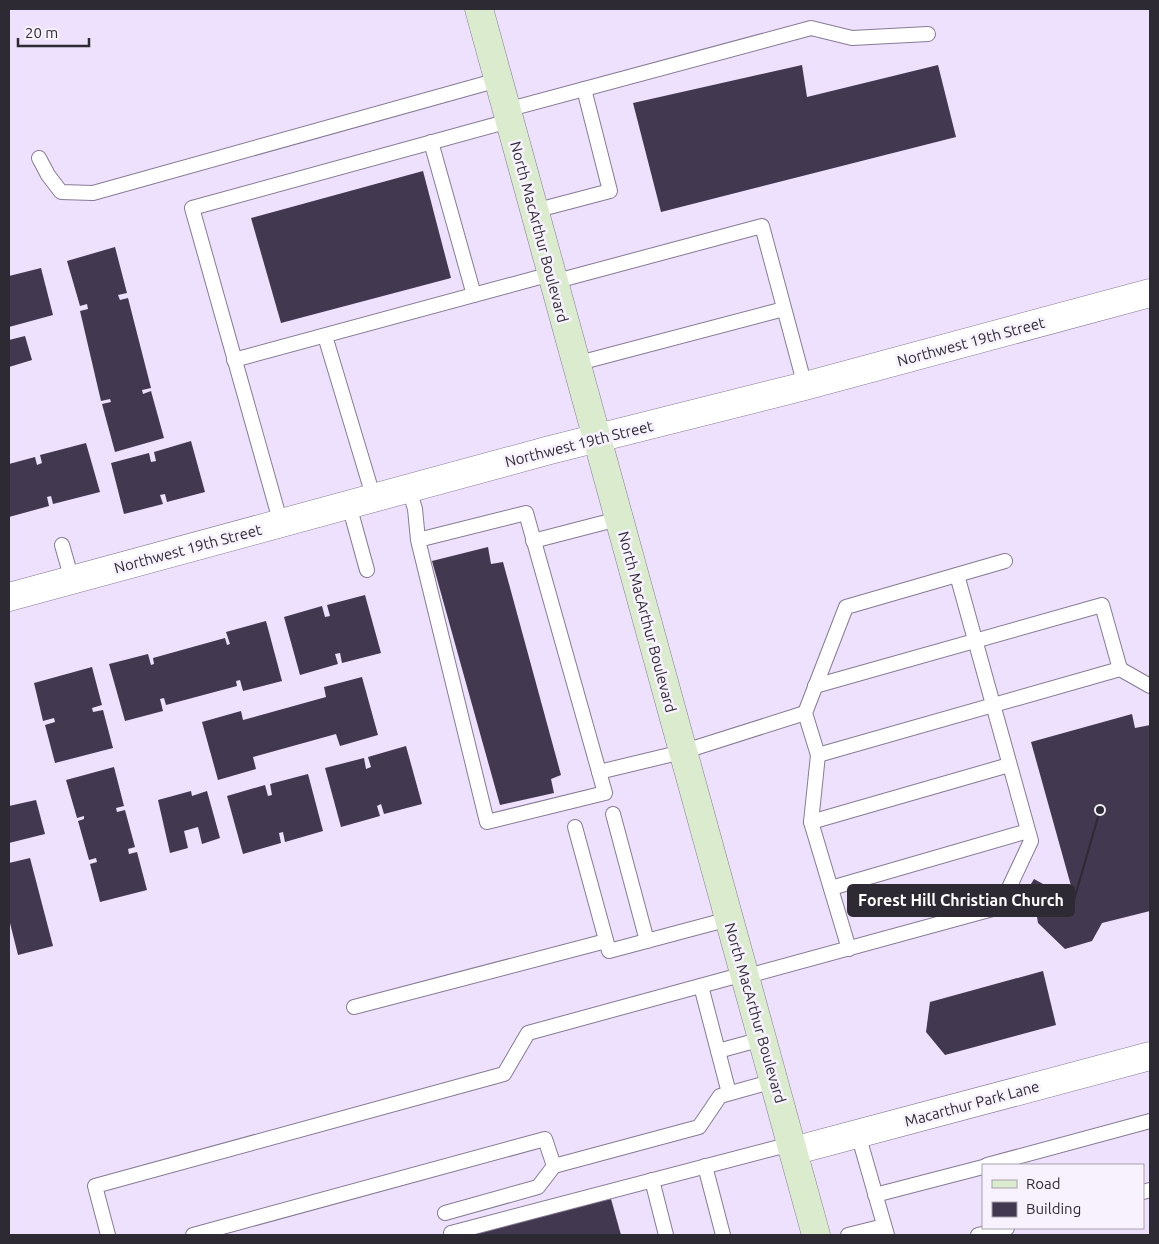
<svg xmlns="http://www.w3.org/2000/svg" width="1159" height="1244" viewBox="0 0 1159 1244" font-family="Ubuntu,sans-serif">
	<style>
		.building { fill: #42384f }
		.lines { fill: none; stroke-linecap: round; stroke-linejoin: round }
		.service-casing { stroke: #867b94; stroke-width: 16 }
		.minor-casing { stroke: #867b94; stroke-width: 29 }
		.secondary-casing { stroke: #867b94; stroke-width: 29 }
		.service { stroke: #fff; stroke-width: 14 }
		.minor { stroke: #fff; stroke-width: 28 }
		.secondary { stroke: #daeccd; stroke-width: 28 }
		.labels { text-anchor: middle; stroke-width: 5; stroke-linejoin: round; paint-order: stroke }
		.street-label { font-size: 15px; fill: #2e2a34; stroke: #f7f2fe }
		.leader { fill: none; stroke: #2e2a34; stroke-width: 2 }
		.callout-dot { fill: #2e2a34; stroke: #f7f2fe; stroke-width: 2 }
		.callout { fill: #2e2a34; stroke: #2e2a34; stroke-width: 2 }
		.callout-label { font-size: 16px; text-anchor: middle; font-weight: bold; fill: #fff }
	</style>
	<rect width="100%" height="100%" fill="#eee1fd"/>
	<g class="building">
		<path d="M802 65 807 97 938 65 956 137 661 212 633 103Z"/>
		<path d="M423 171 451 278 281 323 251 218Z"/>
		<path d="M115 247 127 293 118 295 120 300 128 298 151 388 142 390 143 394 151 391 164 438 115 452 102 404 111 402 110 399 101 401 80 311 88 309 87 304 80 306 67 261Z"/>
		<path d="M41 268 53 315 9 327V276Z"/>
		<path d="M25 336 32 360 9 367V340Z"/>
		<path d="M191 441 205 492 167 502 165 494 160 495 163 504 124 514 111 463 149 453 151 462 156 461 154 452Z"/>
		<path d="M86 443 100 492 53 504 51 496 47 497 49 506 9 517V464L35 457 37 465 42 463 40 455Z"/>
		<path d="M488 547 491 564 503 562 561 775 551 779 554 793 500 805 432 561Z"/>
		<path d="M365 595 381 653 342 663 340 653 335 654 338 664 300 675 284 617 322 606 325 617 330 616 327 605Z"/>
		<path d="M266 621 282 681 243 691 240 680 236 681 237 686 166 705 164 698 160 699 163 711 125 721 109 664 148 654 151 665 154 664 153 658 225 638 227 645 230 644 226 632Z"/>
		<path d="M92 667 102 705 92 708 93 712 103 710 113 748 55 763 45 725 55 722 54 718 43 721 34 683Z"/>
		<path d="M362 677 378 735 340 746 336 734 253 757 256 769 218 780 202 722 241 711 243 720 326 697 324 687Z"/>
		<path d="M1132 714 1135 728 1150 725V911L1102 923 1092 941 1065 949 1038 923 1037 917 1017 907 1034 879 1054 890 1073 893 1031 742Z"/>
		<path d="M406 746 422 804 384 814 381 804 377 806 380 816 341 827 325 768 364 758 366 769 371 767 368 757Z"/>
		<path d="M114 767 124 806 116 808 117 812 125 810 135 847 128 849 129 854 137 852 147 890 100 902 90 864 97 862 96 858 89 860 78 821 84 819V816L77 818 66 780Z"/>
		<path d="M308 774 323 831 285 842 283 832 279 833 281 843 243 854 227 796 265 785 268 796 272 795 270 784Z"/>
		<path d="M191 791 192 796 207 791 220 838 202 844 198 827 184 831 188 848 170 853 158 800Z"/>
		<path d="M36 800 45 834 9 843V806Z"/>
		<path d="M30 858 53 946 18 955 9 919V863Z"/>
		<path d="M1043 971 1056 1025 945 1055 926 1032 930 1002Z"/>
		<path d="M611 1199 621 1235H462V1233Z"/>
	</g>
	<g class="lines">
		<defs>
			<g id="service">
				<path d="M506 110 811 28 852 38 928 34"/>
				<path d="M431 142 474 295"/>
				<path d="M39 158 48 175 61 192 93 193 498 80"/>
				<path d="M534 211 610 191 584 89"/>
				<path d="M553 282 762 226 805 386"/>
				<path d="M325 336 374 499"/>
				<path d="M234 360 551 274"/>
				<path d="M575 364 784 309"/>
				<path d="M409 489 415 509 418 540 487 822 605 793 526 513 418 540"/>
				<path d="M349 505 367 570"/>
				<path d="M281 524 192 208 509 121"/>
				<path d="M533 541 618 519"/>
				<path d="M62 545 72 580"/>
				<path d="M815 686 1102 605 1120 669"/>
				<path d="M818 755 1120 669 1150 686"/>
				<path d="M599 772 682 752 805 713"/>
				<path d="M613 814 647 941"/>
				<path d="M811 822 1009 765"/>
				<path d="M575 827 609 951 729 919"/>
				<path d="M831 888 1028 831"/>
				<path d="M849 949 811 822 818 755 805 713 846 607 1005 561"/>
				<path d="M744 977 1000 907 1031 841 957 575"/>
				<path d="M701 986 729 1093"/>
				<path d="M354 1007 606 941"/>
				<path d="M718 1051 762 1039"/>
				<path d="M858 1134 887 1235"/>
				<path d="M987 1165 1150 1121"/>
				<path d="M705 1166 723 1235"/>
				<path d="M652 1180 666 1235"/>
				<path d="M1143 1192 1150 1190"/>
				<path d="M875 1195 983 1167"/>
				<path d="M445 1213 538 1187 554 1166"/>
				<path d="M108 1235 95 1186 504 1074 528 1033 744 974"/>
				<path d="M193 1235 545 1139 554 1166 699 1127 720 1096 774 1081"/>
				<path d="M452 1235 451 1233 791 1144"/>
				<path d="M848 1235 884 1226"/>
				<path d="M978 1235 1007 1228"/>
			</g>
			<g id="minor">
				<path d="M9 597 550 450 805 386 1150 293"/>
				<path d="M793 1151 1150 1056"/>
			</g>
			<path id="secondary" d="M479 9 816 1235"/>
		</defs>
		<use href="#service" class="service-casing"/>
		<use href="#minor" class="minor-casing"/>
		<use href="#secondary" class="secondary-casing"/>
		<use href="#service" class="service"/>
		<use href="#minor" class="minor"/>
		<use href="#secondary" class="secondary"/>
	</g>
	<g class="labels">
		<g class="street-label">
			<text transform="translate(539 232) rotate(75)" y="5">North MacArthur Boulevard</text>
			<text transform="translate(971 342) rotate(-15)" y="5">Northwest 19th Street</text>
			<text transform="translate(579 444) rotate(-14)" y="5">Northwest 19th Street</text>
			<text transform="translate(188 549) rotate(-15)" y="5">Northwest 19th Street</text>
			<text transform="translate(647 622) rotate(75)" y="5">North MacArthur Boulevard</text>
			<text transform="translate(755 1013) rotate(74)" y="5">North MacArthur Boulevard</text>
			<text transform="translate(972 1104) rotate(-15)" y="5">Macarthur Park Lane</text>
		</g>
	</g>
	<path class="leader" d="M1100 810L1074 900"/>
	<circle class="callout-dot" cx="1100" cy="810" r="5"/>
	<rect class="callout" x="848" y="885" width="226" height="31" rx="5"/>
	<g class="callout-label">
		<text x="961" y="906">Forest Hill Christian Church</text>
	</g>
	<rect width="1159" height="1244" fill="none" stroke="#2e2a34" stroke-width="20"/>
	<rect x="982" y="1164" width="162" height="65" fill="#f7f2fe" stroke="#a7a2ad"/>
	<rect x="992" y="1180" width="25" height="8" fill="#daeccd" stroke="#a7a2ad"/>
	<text x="1026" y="1189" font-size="15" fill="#2e2a34">Road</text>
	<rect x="992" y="1202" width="25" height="15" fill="#42384f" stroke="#a7a2ad"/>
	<text x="1026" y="1214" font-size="15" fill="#2e2a34">Building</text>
	<path d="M18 38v8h71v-8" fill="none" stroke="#2e2a34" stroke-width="2.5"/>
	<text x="25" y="38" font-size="15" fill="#2e2a34" stroke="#f7f2fe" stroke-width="4" paint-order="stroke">20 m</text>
</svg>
